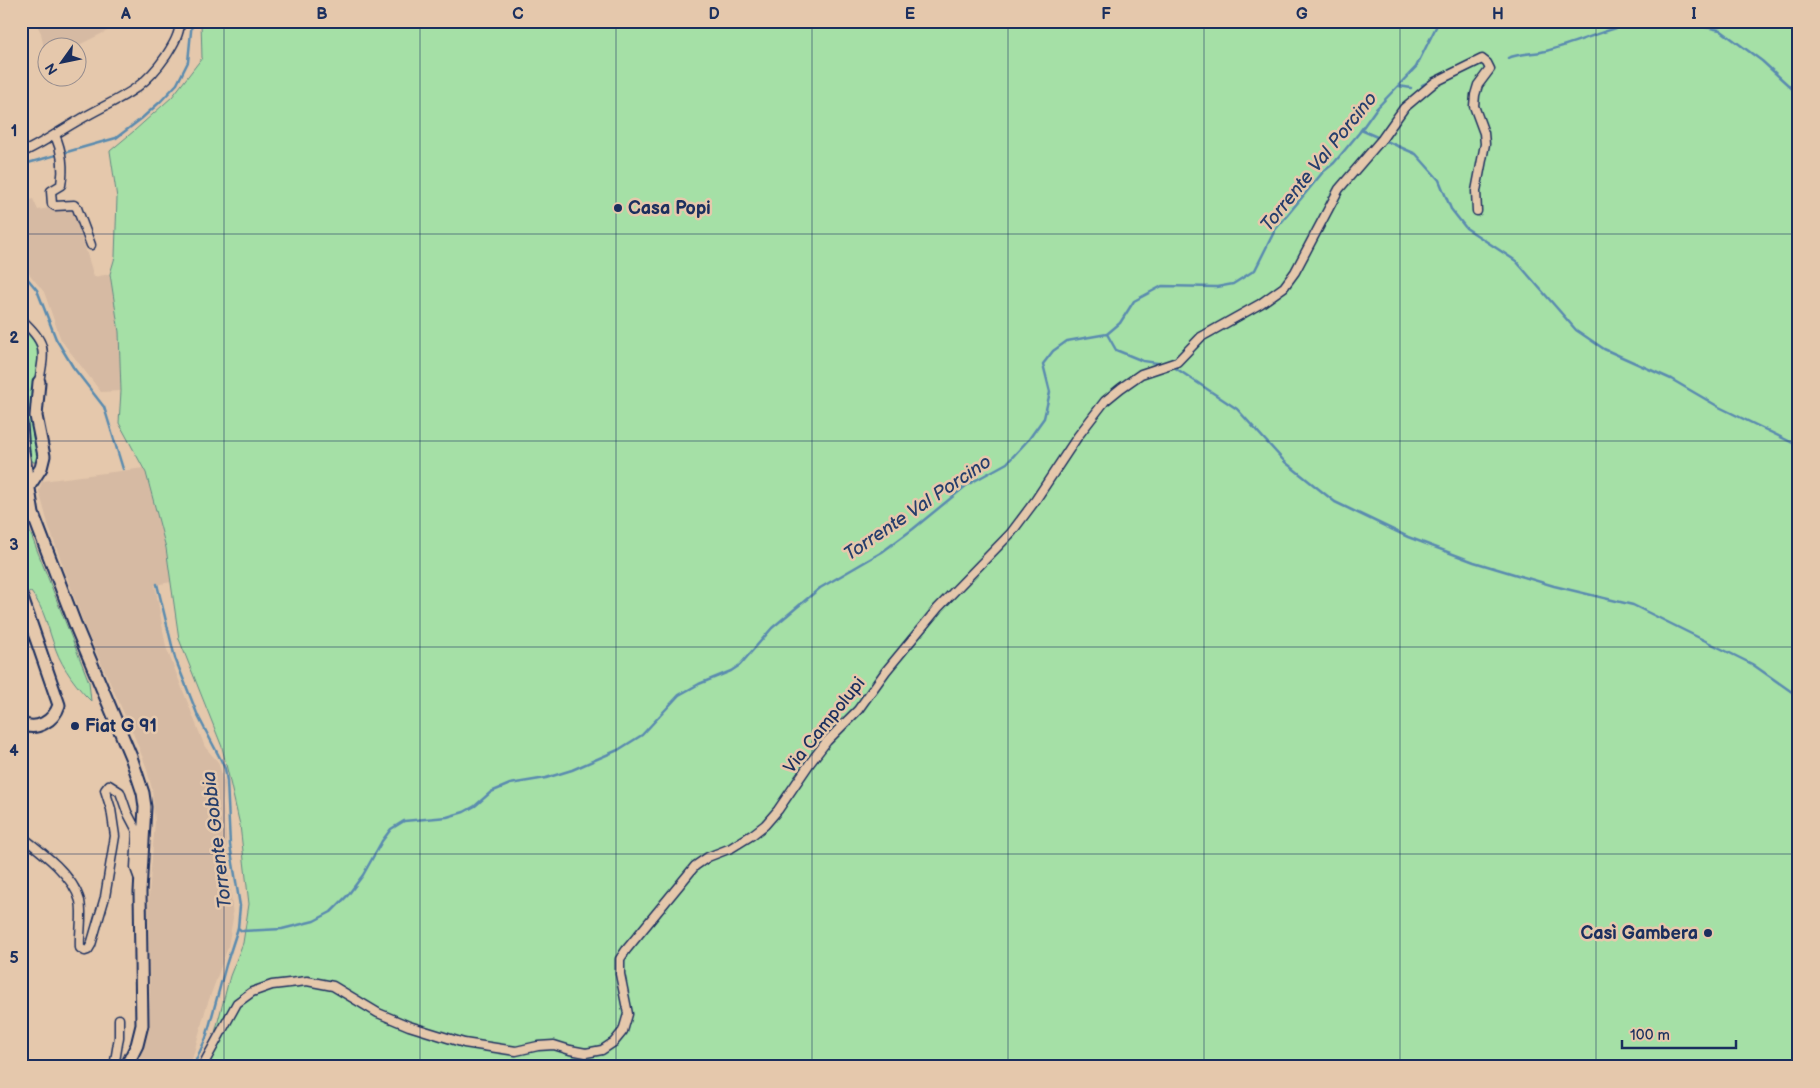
<svg xmlns="http://www.w3.org/2000/svg" width="1820" height="1088" viewBox="0 0 1820 1088" font-family="'Balsamiq Sans',sans-serif">
	<style>
		.built { fill: #d6baa3 }
		.green { fill: #a5e0a6; stroke: #608882 }
		.lines { fill: none; stroke-linecap: round; stroke-linejoin: round }
		.stream { stroke: #5a8baf; stroke-width: 2.5 }
		.street-casing { stroke: #1b2f5e; stroke-width: 11 }
		.secondary-casing { stroke: #1b2f5e; stroke-width: 15 }
		.street { stroke: #e5c8ac; stroke-width: 8 }
		.secondary { stroke: #e5c8ac; stroke-width: 11 }
		.grid { fill: none; stroke: #1b2f5e; stroke-width: 1; stroke-opacity: 0.55 }
		.poi-dot { fill: #1b2f5e; stroke: #e5c8ac; stroke-width: 2 }
		.labels { text-anchor: middle; stroke-width: 5; stroke-linejoin: round; paint-order: stroke }
		.poi-label { font-size: 18px; font-weight: bold; fill: #1b2f5e; stroke: #e5c8ac; text-anchor: start }
		.street-label { font-size: 18px; fill: #1b2f5e; stroke: #e5c8ac }
		.water-label { font-size: 19px; font-style: italic; fill: #263e6c; stroke: #e5c8ac }
		.neatline { fill: none; stroke: #1b2f5e; stroke-width: 2 }
		.grid-label { font-size: 16px; text-anchor: middle; font-weight: bold; fill: #1b2f5e }
	</style>
	<rect width="100%" height="100%" fill="#e5c8ac"/>
	<filter id="ink" filterUnits="userSpaceOnUse"><feTurbulence type="fractalNoise" baseFrequency=".02" numOctaves="2"/><feDisplacementMap in="SourceGraphic" scale="10" xChannelSelector="R" yChannelSelector="G"/><feConvolveMatrix kernelMatrix="1 2 1 2 8 2 1 2 1" color-interpolation-filters="sRGB"/></filter>
	<g filter="url(#ink)">
		<g class="built">
			<path d="M35 21H127L75 47 48 48 46 59 41 33Z"/>
			<path d="M33 199 38 210 72 204 94 277 110 274 119 332 121 391 101 392 61 340 44 292 21 264V203Z"/>
			<path d="M144 468 166 548 171 582 155 585 166 647 205 747 218 762 225 784 223 802 233 918 228 947 206 1008 190 1067H137L146 1038 150 999 148 906 155 822 152 789 146 766 133 733 86 630 49 527 39 491 42 481Z"/>
		</g>
		<g class="green">
			<path d="M201 21H1799V1067H206L230 976 243 943 249 904 240 825 222 747 179 639 166 548 146 473 119 423 121 391 119 332 110 274 115 257 117 198 110 151 134 131 172 97 202 58Z"/>
			<path d="M21 328C27 333 36 341 37 350 40 371 31 394 32 416 32 432 41 447 38 462H33L29 456 26 440 27 380Z"/>
			<path d="M21 503 26 522 89 682 91 701C78 689 62 667 56 650 48 630 45 609 31 592L27 593 21 575Z"/>
		</g>
		<g class="lines">
			<g class="stream">
				<path d="M1677 21 1720 30 1762 61 1799 95"/>
				<path d="M1508 58C1521 53 1534 54 1546 51 1579 42 1609 28 1642 21"/>
				<path d="M1422 85 1434 79"/>
				<path d="M1399 86 1411 88"/>
				<path d="M1361 130 1416 154 1439 180 1451 209 1466 228 1516 261 1576 330 1604 349 1671 379 1719 407 1799 446"/>
				<path d="M21 165 116 138 141 119 160 102 177 84 188 62 192 21"/>
				<path d="M21 271 37 290 56 339 73 367 104 407 123 469"/>
				<path d="M1107 334 1116 350 1143 361 1164 364"/>
				<path d="M1171 365 1237 409 1285 462 1335 502 1408 537 1474 562 1554 586 1633 605 1752 664 1799 697"/>
				<path d="M157 584 175 658 198 716 221 760 225 769 227 781 230 845 240 906 238 928 226 965 206 1038 193 1067"/>
				<path d="M238 928 242 931 282 929 314 921 331 912 348 895 363 875 382 841 391 829 404 821 447 817 464 812 475 806 491 792 510 784 546 778 572 770 618 750 642 735 679 695 699 684 731 671 740 665 772 628 820 588 882 552 913 529 967 485 1007 463 1029 439 1044 418 1050 392 1043 364 1053 351 1067 341 1107 334 1120 323 1134 301 1162 286 1217 287 1233 284 1255 270 1275 230 1323 172 1334 163 1359 133 1376 109 1416 67 1439 21"/>
			</g>
			<defs>
				<g id="street">
					<path d="M55 135C62 151 64 168 61 185L51 191 52 204 55 206 74 205 77 208 91 245"/>
					<path d="M21 153C42 144 61 130 81 119 117 98 141 93 166 56 173 45 180 34 180 21"/>
					<path d="M21 319C47 344 45 348 39 382"/>
					<path d="M21 836C42 852 73 875 80 901 83 916 79 932 80 948L85 951 88 950 91 945 105 897 115 836 111 809 105 790 109 785 120 792 127 812 137 831 135 868 139 879"/>
					<path d="M114 1067 119 1037V1019"/>
					<path d="M202 1067 237 1003 252 992 272 985 307 981 333 986 378 1013 409 1026 464 1043 516 1051 538 1046 554 1045 570 1050 586 1053 602 1050 614 1042 623 1031 628 1014 620 974V959L626 950 695 866 708 857 731 848 752 835 765 825 778 810 810 763 827 741 858 710 886 671 938 608 1011 533 1035 501 1078 436 1105 401 1121 388 1141 374 1177 362 1201 337 1260 304 1284 287 1295 272 1339 189 1382 139 1404 108 1435 82 1482 59 1487 63 1490 69 1478 85 1475 95 1474 106 1484 133 1485 144 1476 191 1477 211"/>
				</g>
				<g id="secondary">
					<path d="M21 424 23 451 33 514 77 629 131 757 143 793 145 807 140 892 142 1025 137 1045 126 1067"/>
					<path d="M28 488 41 468 44 456 36 416 39 382"/>
					<path d="M21 595 59 705C54 721 36 732 21 723"/>
				</g>
			</defs>
			<use href="#street" class="street-casing"/>
			<use href="#secondary" class="secondary-casing"/>
			<use href="#street" class="street"/>
			<use href="#secondary" class="secondary"/>
		</g>
	</g>
	<path class="grid" d="M224 21V1067M420 21V1067M616 21V1067M812 21V1067M1008 21V1067M1204 21V1067M1400 21V1067M1596 21V1067M21 234H1799M21 441H1799M21 647H1799M21 854H1799"/>
	<g class="poi-dot">
		<circle cx="618" cy="208" r="5"/>
		<circle cx="75" cy="726" r="5"/>
		<circle cx="1708" cy="933" r="5"/>
	</g>
	<g class="labels">
		<g class="poi-label">
			<text x="628" y="214">Casa Popi</text>
			<text x="85" y="732">Fiat G 91</text>
			<text x="1698" y="939" text-anchor="end">Casì Gambera</text>
		</g>
		<g class="street-label">
			<text transform="translate(824 725) rotate(-51)" y="6">Via Campolupi</text>
		</g>
		<g class="water-label">
			<text transform="translate(1318 161) rotate(-51)" y="7">Torrente Val Porcino</text>
			<text transform="translate(917 507) rotate(-34)" y="7">Torrente Val Porcino</text>
			<text transform="translate(216 840) rotate(-97)" y="7">Torrente Gobbia</text>
		</g>
	</g>
	<rect width="1820" height="1088" fill="none" stroke="#e5c8ac" stroke-width="55"/>
	<g transform="translate(62 62) rotate(237)"><circle r="24" fill="#e5c8ac" stroke="#948b8d"/>
	<path d="M0-4L9 19L0 12L-9 19Z" fill="#1b2f5e"/>
	<text y="-8" font-size="14" font-weight="bold" text-anchor="middle" fill="#1b2f5e">N</text>
	</g>
	<path d="M1622 1040v8h114v-8" fill="none" stroke="#1b2f5e" stroke-width="2.5"/>
	<text x="1630" y="1040" font-size="15" fill="#1b2f5e" stroke="#e5c8ac" stroke-width="4" paint-order="stroke">100 m</text>
	<rect x="28" y="28" width="1764" height="1032" class="neatline"/>
	<g class="grid-label">
		<text x="126" y="19">A</text>
		<text x="322" y="19">B</text>
		<text x="518" y="19">C</text>
		<text x="714" y="19">D</text>
		<text x="910" y="19">E</text>
		<text x="1106" y="19">F</text>
		<text x="1302" y="19">G</text>
		<text x="1498" y="19">H</text>
		<text x="1694" y="19">I</text>
		<text x="14" y="136">1</text>
		<text x="14" y="343">2</text>
		<text x="14" y="550">3</text>
		<text x="14" y="756">4</text>
		<text x="14" y="963">5</text>
	</g>
</svg>
